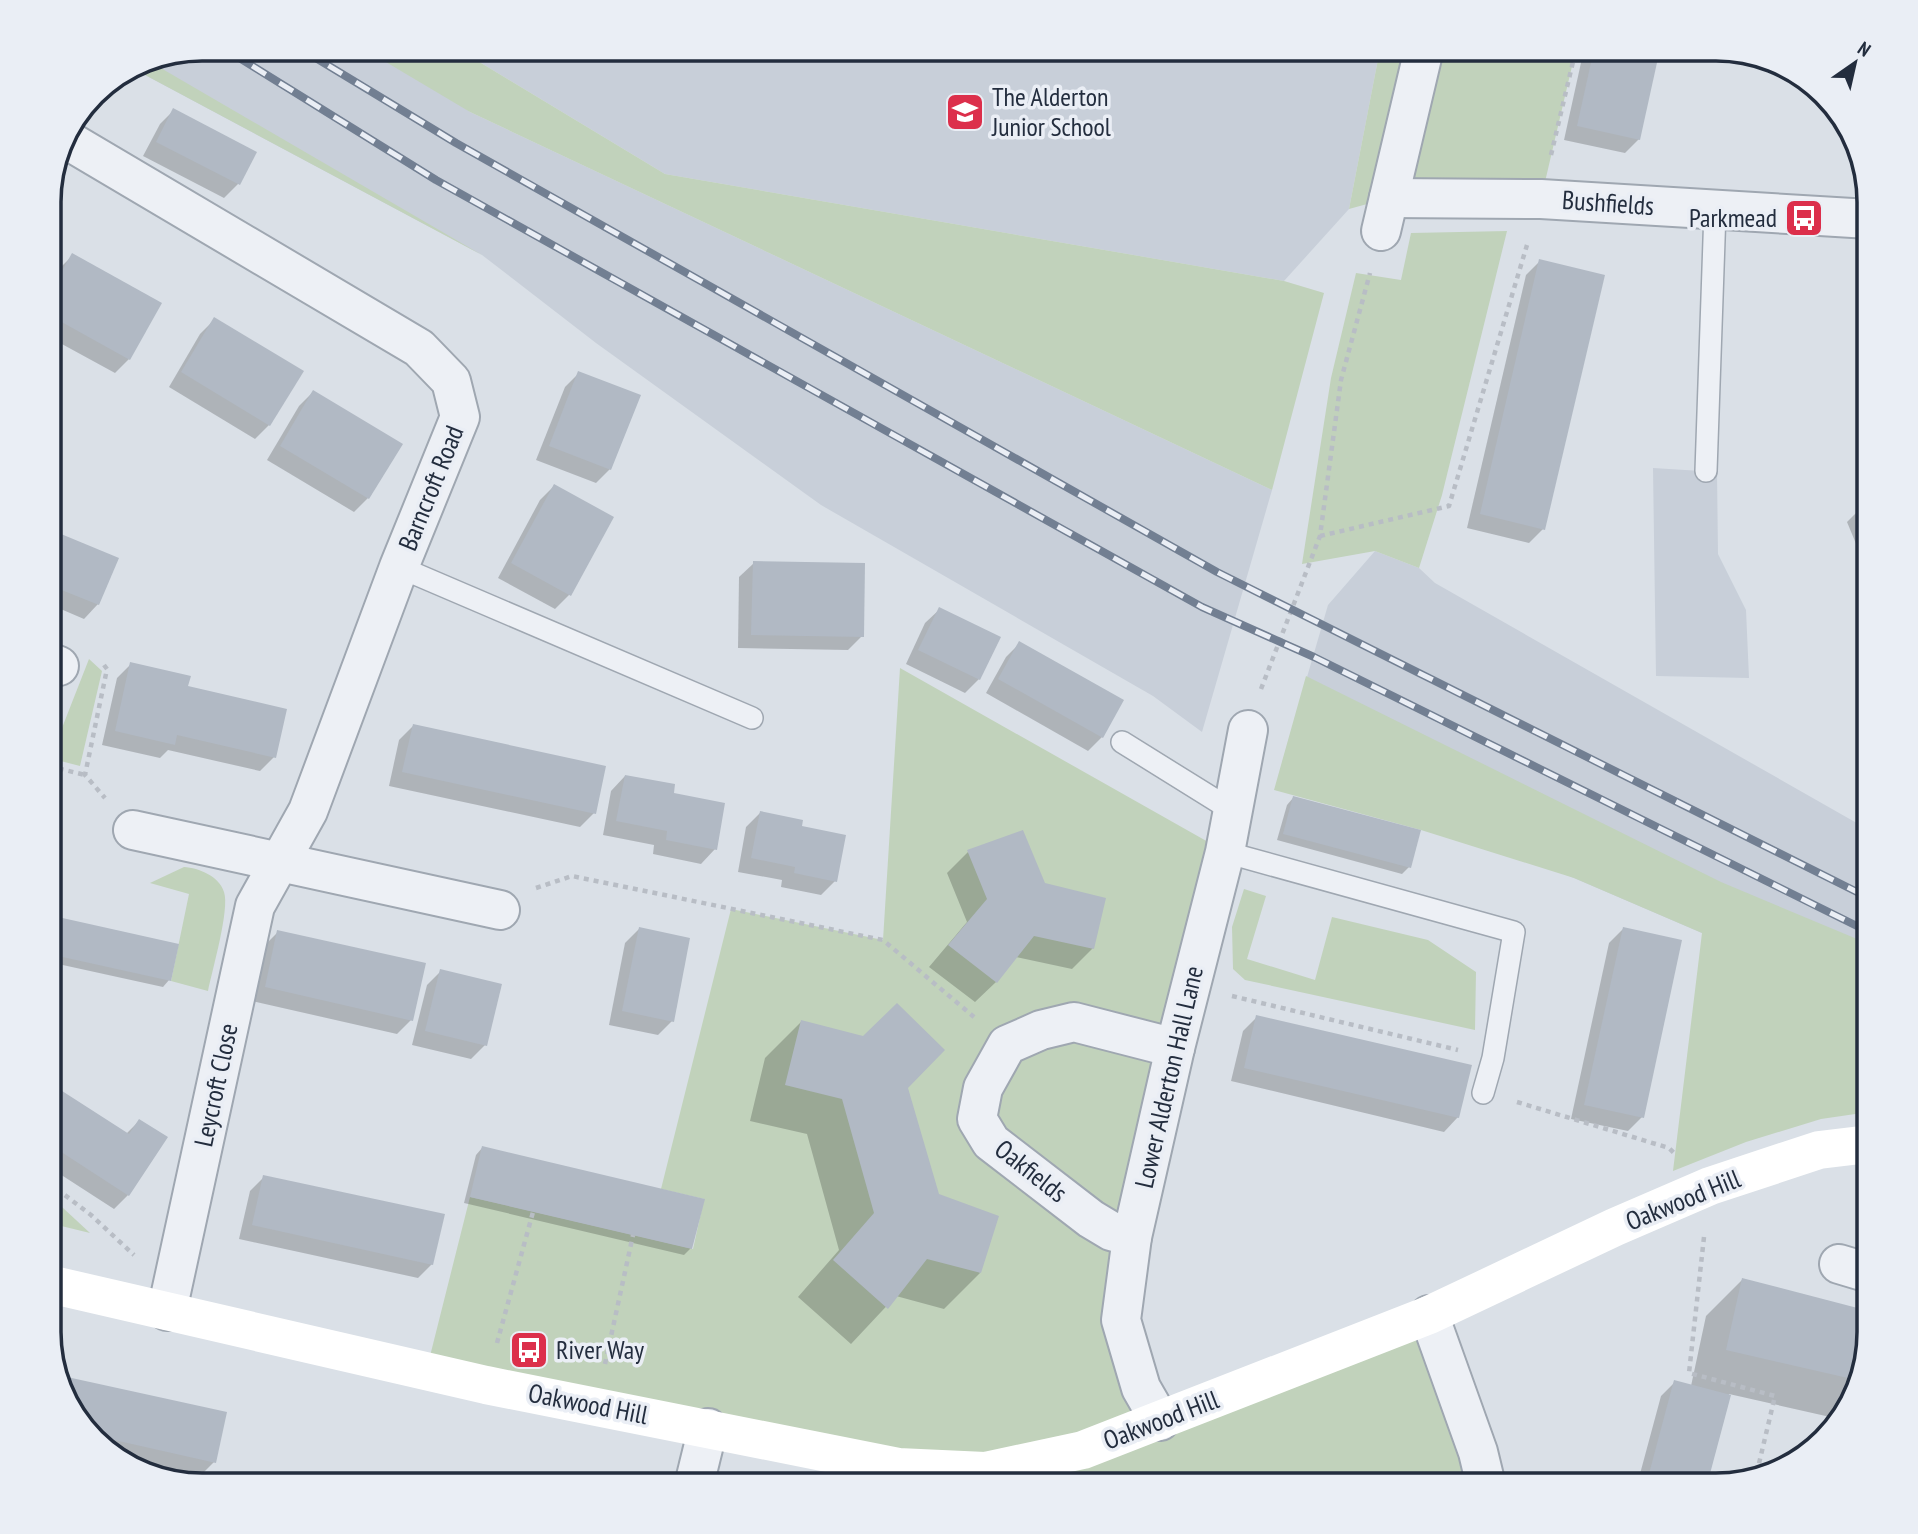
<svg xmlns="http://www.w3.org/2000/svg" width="1918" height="1534" font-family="'PT Sans Narrow',sans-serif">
<rect width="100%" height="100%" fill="#dae0e7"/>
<g fill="#c8cfd9">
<path d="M202 49H386L470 112 1272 490 1202 732 1153 696 821 505 596 343 482 255 132 68 144 61Z"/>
<path d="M458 49H1380L1349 209 1284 281 665 174Z"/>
<path d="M1653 468 1717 472 1718 554 1746 610 1749 678 1656 676Z"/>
<path d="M1375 551 1419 568 1435 583 1869 830V993L1702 933 1574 878 1282 763 1328 605Z"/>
</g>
<g fill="#c1d2bb">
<path d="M364 49H458L665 174 1284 281 1324 293 1272 490 470 112Z"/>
<path d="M1380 49H1576L1541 199 1389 198 1349 209Z"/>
<path d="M147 60 482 255 132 68Z"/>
<path d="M1507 231 1442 495 1419 568 1375 551 1302 564 1331 378 1356 273 1401 280 1411 233Z"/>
<path d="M89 659 102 671 80 766 49 758V730L60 733Z"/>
<path d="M900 668 1217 847 1169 1038 1033 1025 970 1123 1124 1241 1149 1417 985 1464 428 1364 470 1197 693 1249 704 1199 661 1189 731 909 883 940Z"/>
<path d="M1306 676 1721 882 1869 944V1112L1821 1119 1746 1142 1673 1171 1702 933 1574 878 1421 830 1274 790Z"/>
<path d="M184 867C199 868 219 876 224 892 230 909 212 971 208 991L171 981 189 894 150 883Z"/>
<path d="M1244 889 1266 896 1247 959 1315 980 1332 917 1428 940 1476 972 1475 1030 1245 980 1233 969 1232 927Z"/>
<path d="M1041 1030 1175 1048 1132 1237 991 1142 983 1088Z"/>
<path d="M49 1195 90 1233 49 1223Z"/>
<path d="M1429 1315 1486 1485H1047L1054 1457Z"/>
</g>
<g fill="#0003">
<path d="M1584 49H1658L1639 139 1625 153 1564 140Z"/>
<path d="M174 110 255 152 238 184 224 198 143 156 160 124Z"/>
<path d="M72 256 129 359 115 373 49 337V285L58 270Z"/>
<path d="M1540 261 1543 529 1529 543 1467 528 1526 275Z"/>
<path d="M1869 291V460L1857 459 1861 299Z"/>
<path d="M214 320 301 372 269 425 255 439 169 387 200 334Z"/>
<path d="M579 373 610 469 596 483 536 460 565 387Z"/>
<path d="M313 392 368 498 354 512 267 460 299 406Z"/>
<path d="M554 486 569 595 555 609 498 578 540 500Z"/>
<path d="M1869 505V575L1847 522 1861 508Z"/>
<path d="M49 531 98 604 84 619 49 604Z"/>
<path d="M754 563 862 636 848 650 738 648 739 577Z"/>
<path d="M940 609 979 679 965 693 906 664 925 623Z"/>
<path d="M1020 643 1102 737 1088 751 986 693 1006 657Z"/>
<path d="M131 664 186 687 274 757 260 771 168 750 160 758 102 745 117 678Z"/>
<path d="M413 726 594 813 580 827 389 786 399 740Z"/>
<path d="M625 776 672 795 715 849 701 864 653 854 654 845 603 835 611 791Z"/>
<path d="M1293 798 1409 867 1402 874 1277 840 1287 805Z"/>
<path d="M760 813 800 828 835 881 821 895 781 887 782 880 738 872 746 827Z"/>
<path d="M968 852 1044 884 1093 948 1072 969 1016 957 996 982 975 1002 929 967 967 922 947 873Z"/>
<path d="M49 917 169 980 163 987 49 962Z"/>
<path d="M639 929 672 1021 658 1035 609 1025 625 943Z"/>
<path d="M1623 929 1642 1117 1628 1131 1571 1119 1609 943Z"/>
<path d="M278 932 411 1020 397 1034 252 1001 264 946Z"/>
<path d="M441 971 485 1045 471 1059 412 1045 427 985Z"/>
<path d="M1257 1017 1458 1117 1444 1132 1231 1081 1243 1031Z"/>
<path d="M801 1022 938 1195 980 1273 944 1309 896 1296 851 1344 798 1297 839 1250 807 1134 750 1121 765 1058Z"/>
<path d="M60 1091 126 1134 139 1121 128 1195 114 1209 49 1167V1102Z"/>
<path d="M482 1148 691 1248 684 1255 464 1203 476 1155Z"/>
<path d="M264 1177 432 1264 418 1278 239 1239 250 1191Z"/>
<path d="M1742 1280 1869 1332 1861 1381 1839 1419 1729 1394 1705 1485H1637L1661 1396 1675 1382 1691 1386 1706 1316Z"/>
<path d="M65 1400 214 1462 200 1476 119 1458 102 1447Z"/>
</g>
<g fill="#b1b9c4">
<path d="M1594 49H1660L1640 140 1577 126Z"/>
<path d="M173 108 257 152 240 185 156 142Z"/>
<path d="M72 253 162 303 130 360 49 315V294Z"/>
<path d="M1539 259 1605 275 1545 530 1480 514Z"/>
<path d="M214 317 304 371 270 426 181 372Z"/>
<path d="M578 371 641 395 611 470 549 446Z"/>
<path d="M313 390 403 444 369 499 280 446Z"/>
<path d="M554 484 614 517 571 596 511 563Z"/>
<path d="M49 529 119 558 99 605 49 585Z"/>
<path d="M753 561 865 563 864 637 751 635Z"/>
<path d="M939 607 1001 637 980 680 918 650Z"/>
<path d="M1019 641 1124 700 1103 738 998 679Z"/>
<path d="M130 662 191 676 188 686 287 709 276 758 177 735 175 745 115 731Z"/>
<path d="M413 724 606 766 596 814 402 772Z"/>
<path d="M625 775 675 784 674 793 725 803 717 850 666 840 667 831 616 821Z"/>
<path d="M1293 796 1421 830 1411 868 1283 834Z"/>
<path d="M760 811 803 820 802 826 846 835 837 882 794 873 795 867 751 858Z"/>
<path d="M1023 830 1045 883 1106 898 1094 949 1034 936 997 983 948 945 987 899 967 850Z"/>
<path d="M49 915 179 944 171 981 49 954Z"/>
<path d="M639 927 690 938 674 1022 622 1011Z"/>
<path d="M1623 927 1682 940 1644 1118 1584 1105Z"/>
<path d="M277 930 426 963 413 1021 265 987Z"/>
<path d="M440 969 502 984 487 1046 425 1031Z"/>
<path d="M897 1003 945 1050 908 1088 939 1194 999 1216 981 1273 927 1259 888 1309 833 1260 874 1213 842 1099 785 1085 801 1020 863 1036Z"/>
<path d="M1256 1015 1472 1065 1459 1118 1244 1068Z"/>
<path d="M59 1089 129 1134 139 1119 168 1137 129 1196 49 1144V1105Z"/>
<path d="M482 1146 705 1199 692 1249 470 1197Z"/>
<path d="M263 1175 445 1214 433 1265 252 1225Z"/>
<path d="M1742 1278 1869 1311V1332L1861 1381 1726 1350Z"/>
<path d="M58 1375 227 1412 216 1463 92 1435 65 1400Z"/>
<path d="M1674 1380 1731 1395 1707 1485H1646Z"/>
</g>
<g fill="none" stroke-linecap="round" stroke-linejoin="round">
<defs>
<g id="lane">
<path d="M1706 471 1715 211"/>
<path d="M399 567 752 718"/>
<path d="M1122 742 1233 811"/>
<path d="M1225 852 1514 932 1493 1058 1483 1093"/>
</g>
<g id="street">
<path d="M64 138 419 348 451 381 460 417 399 567 308 811 255 906 167 1311"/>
<path d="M1389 198 1541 199 1869 219"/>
<path d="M1381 231 1424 49"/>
<path d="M49 662 59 666"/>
<path d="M133 830 500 910"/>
<path d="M1132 1237 1111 1231 1091 1219 991 1142 977 1119 983 1088 1007 1045 1041 1030 1074 1022 1175 1048"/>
<path d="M1839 1264 1869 1273"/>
<path d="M1429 1315 1478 1452 1486 1485"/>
<path d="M1160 1421 1141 1388 1121 1320 1132 1237 1175 1048 1225 852 1248 730"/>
<path d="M694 1485 708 1428"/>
</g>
</defs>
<use href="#lane" stroke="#9fa7b1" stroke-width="24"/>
<use href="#street" stroke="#9fa7b1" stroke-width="42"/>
<g stroke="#b8bdc5" stroke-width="4.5" stroke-dasharray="5 5" stroke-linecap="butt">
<path d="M1551 155 1576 49"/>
<path d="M1320 536 1449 506 1527 245"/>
<path d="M104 665 107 669 85 775 105 798"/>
<path d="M1261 689 1320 536 1341 380 1370 273"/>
<path d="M49 766 85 775"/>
<path d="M536 888 572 876 883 940 974 1017"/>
<path d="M1232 996 1458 1050"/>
<path d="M1517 1102 1669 1148 1674 1153"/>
<path d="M49 1183 91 1215 134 1255"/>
<path d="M1704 1237 1689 1373 1775 1396 1756 1476"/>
<path d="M497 1343 533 1212"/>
<path d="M605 1364 633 1235"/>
</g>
<use href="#lane" stroke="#edf0f5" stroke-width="21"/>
<use href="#street" stroke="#edf0f5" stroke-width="38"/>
<path stroke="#fff" stroke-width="38" d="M49 1284 486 1385 898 1467 985 1471 1083 1450 1429 1315 1615 1227 1710 1186 1819 1150 1869 1144"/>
<defs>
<g id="rail">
<path d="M225 49 436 180 1202 607 1314 657 1869 932"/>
<path d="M301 49 456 143 1217 572 1869 898"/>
</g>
</defs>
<use href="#rail" stroke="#727f92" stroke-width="8"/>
<use href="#rail" stroke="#eaeef5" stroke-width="5" stroke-dasharray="16" stroke-linecap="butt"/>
</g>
<defs>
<symbol id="school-square" viewBox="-11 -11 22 22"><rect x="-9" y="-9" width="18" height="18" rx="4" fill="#dc2f4b" stroke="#eaeef5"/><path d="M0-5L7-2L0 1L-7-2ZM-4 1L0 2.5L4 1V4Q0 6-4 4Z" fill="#fff"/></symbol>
<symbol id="bus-square" viewBox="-11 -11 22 22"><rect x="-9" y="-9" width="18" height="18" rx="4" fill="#dc2f4b" stroke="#eaeef5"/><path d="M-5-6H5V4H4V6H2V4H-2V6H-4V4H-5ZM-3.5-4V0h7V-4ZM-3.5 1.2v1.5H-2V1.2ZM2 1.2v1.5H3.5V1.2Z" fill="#fff"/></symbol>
</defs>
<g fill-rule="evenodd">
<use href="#school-square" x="943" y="90" width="44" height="44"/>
<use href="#bus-square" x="1782" y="196" width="44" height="44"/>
<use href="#bus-square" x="507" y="1328" width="44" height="44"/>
</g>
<g text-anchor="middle" stroke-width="7" stroke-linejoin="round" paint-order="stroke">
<g font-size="26" fill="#232d3e" stroke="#eaeef5" text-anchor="start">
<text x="992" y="106">The Alderton<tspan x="992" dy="30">Junior School</tspan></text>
<text x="1777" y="227" text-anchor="end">Parkmead</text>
<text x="556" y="1359">River Way</text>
</g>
<g font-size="26" fill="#232d3e" stroke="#eaeef5">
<text transform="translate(1608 203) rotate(4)" y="9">Bushfields</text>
<text transform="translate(431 488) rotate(-68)" y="9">Barncroft Road</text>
<text transform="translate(1169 1077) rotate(-77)" y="9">Lower Alderton Hall Lane</text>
<text transform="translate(216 1085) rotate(-78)" y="9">Leycroft Close</text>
<text transform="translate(1031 1171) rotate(38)" y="9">Oakfields</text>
<text transform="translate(1683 1200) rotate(-22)" y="9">Oakwood Hill</text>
<text transform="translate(588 1404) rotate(11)" y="9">Oakwood Hill</text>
<text transform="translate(1161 1420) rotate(-21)" y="9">Oakwood Hill</text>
</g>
</g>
<path d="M0 0H1918V1534H0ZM202 61H1716A141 141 0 0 1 1857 202V1332A141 141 0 0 1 1716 1473H202A141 141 0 0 1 61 1332V202A141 141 0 0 1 202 61Z" fill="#eaeef5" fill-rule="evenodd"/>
<path fill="none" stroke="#232d3e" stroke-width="3.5" d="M202 61H1716A141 141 0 0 1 1857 202V1332A141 141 0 0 1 1716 1473H202A141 141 0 0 1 61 1332V202A141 141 0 0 1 202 61Z"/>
<g transform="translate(1855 63) rotate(34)" stroke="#eaeef5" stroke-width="5" paint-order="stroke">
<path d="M0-5L12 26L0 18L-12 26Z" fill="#232d3e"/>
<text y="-10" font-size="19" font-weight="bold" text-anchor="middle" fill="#232d3e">N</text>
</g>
</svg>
